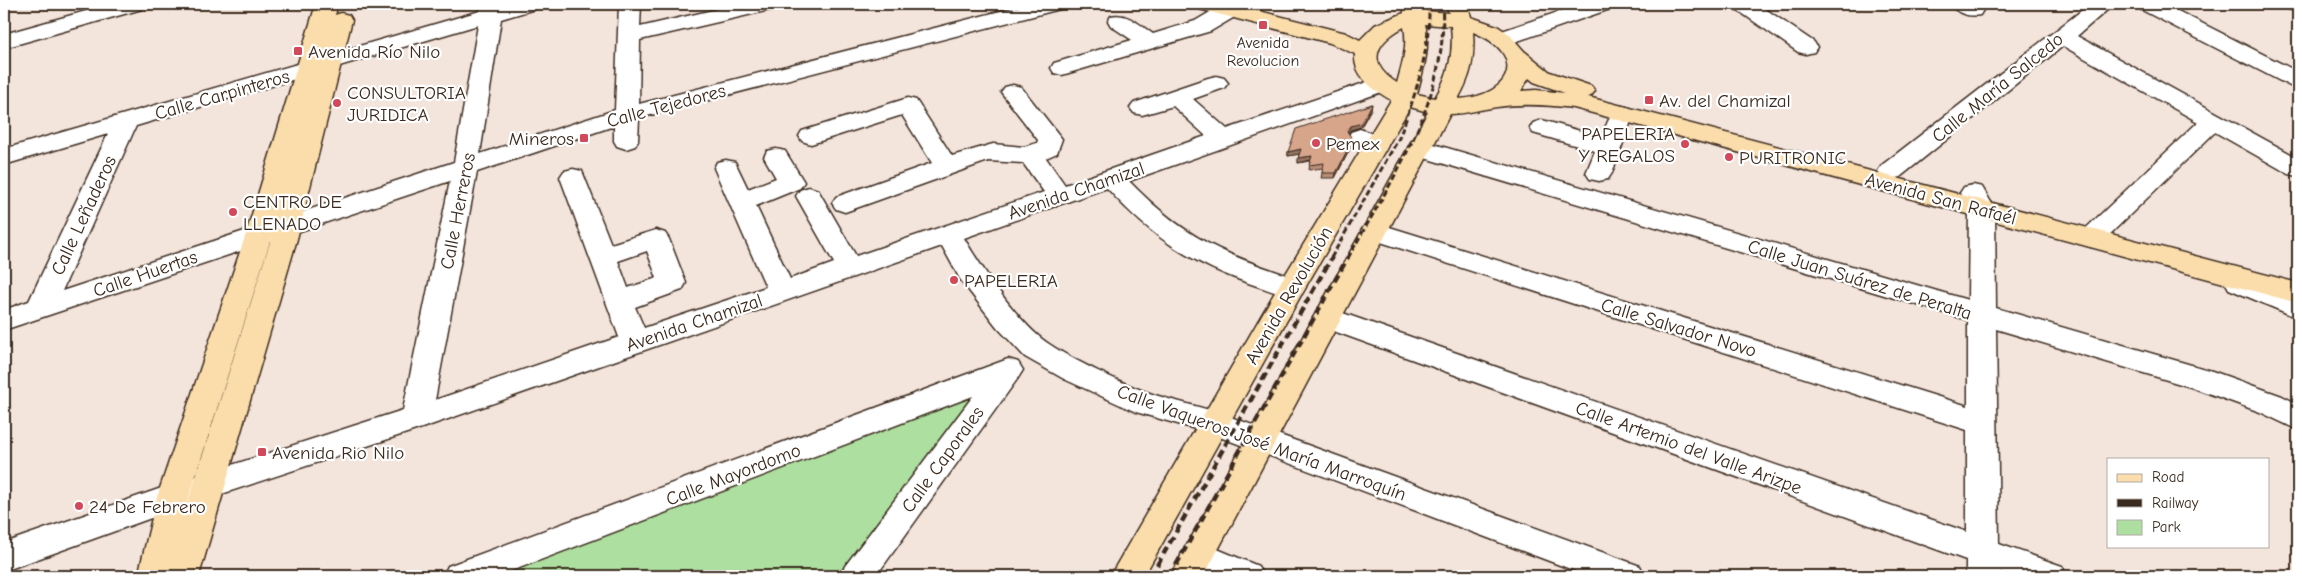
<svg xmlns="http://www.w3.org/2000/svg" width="2302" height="580" font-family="'Comic Neue',sans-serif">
<rect width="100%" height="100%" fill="#f3e4dc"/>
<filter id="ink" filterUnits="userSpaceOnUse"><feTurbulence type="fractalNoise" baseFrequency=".02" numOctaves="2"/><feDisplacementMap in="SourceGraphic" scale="10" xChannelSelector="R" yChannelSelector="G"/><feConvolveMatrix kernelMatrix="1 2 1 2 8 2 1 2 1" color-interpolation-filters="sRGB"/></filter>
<g filter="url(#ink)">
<path fill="#addfa0" stroke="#74845f" d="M1006 371 851 576H477Z"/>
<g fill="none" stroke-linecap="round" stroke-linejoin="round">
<defs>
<g id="minor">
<path d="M111 4H145L142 9 4 48V34Z"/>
<path d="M481 4H538L535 9 501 19 480 154 615 110 619 4H641L640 27 739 4H777L774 9 640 40 639 104 1028 4H1063L1060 9 639 118 638 141 635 146 626 149 617 146 614 141V126L477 172 435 400 619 337 560 177 564 171 573 169 582 171 611 244 656 230 665 233 669 239 686 283 682 290 635 307 644 328 766 287 714 168 717 162 726 160 735 162 748 189 776 178 764 157 767 151 776 149 785 151 804 182 800 188 756 206 790 279 834 263 796 196 800 190 809 187 818 190 856 256 1044 192 1023 163 988 161 845 212 836 209 832 203 836 197 932 163 902 115 811 144 802 141 799 136 802 131 908 98 916 100 952 156 993 144 1024 147 1037 143 1038 140 1001 92 1005 87 1013 85 1021 87 1062 139 1057 153 1046 158 1065 185 1206 136 1173 106 1142 115 1134 113 1130 108 1134 103 1208 78 1216 76 1224 78 1228 83 1224 88 1193 99 1227 129 1382 77 1390 79 1394 84 1390 89 1129 181C1185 239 1226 256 1302 280L1306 287 1302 294C1287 298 1272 291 1257 286 1194 265 1152 238 1107 188L964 238C982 269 1018 322 1046 342 1073 361 1124 384 1155 395 1178 402 1202 407 1225 415L1640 566 1645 576H1589L1209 433 1136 412 1064 379 1025 357 997 327 960 279 942 246 428 426 179 508 4 571V543L173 484 403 410 450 181 4 330V310L29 301 108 134 4 165V149L480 11ZM478 25 454 162 62 291 136 126ZM647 251 657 278 628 288 618 261Z"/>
<path d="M1231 4 1238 5 1241 10 1238 15 1211 31 1062 75 1054 73 1051 68 1054 63 1132 40 1111 26 1108 21 1111 16C1127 12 1140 25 1153 34L1195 21 1222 5Z"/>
<path d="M1582 4H1613L1610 9 1509 44 1501 46 1493 44 1490 39 1493 34Z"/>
<path d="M1733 4H1758L1814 42 1817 47 1814 52 1806 54 1798 52 1736 9Z"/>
<path d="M1950 4H1977L1983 10 1980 15C1969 17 1957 14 1950 4Z"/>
<path d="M2090 4H2114L2077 36 2298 158V176L2289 174 2215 132 2100 244 2091 247 2082 244 2078 238 2082 232 2198 122 2063 46 1900 177 1891 179 1882 177 1878 171 1882 165Z"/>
<path d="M2137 4H2164L2298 72V88L2290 86 2140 9Z"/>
<path d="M2285 4H2298V11L2288 9Z"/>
<path d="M1622 106 1630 108 1634 113 1612 173 1608 179 1599 181 1590 179 1586 173 1595 151 1533 133 1530 128 1533 123 1542 120 1601 137 1614 108Z"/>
<path d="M1360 129 1385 139 1388 145 1385 151C1372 154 1355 149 1348 137L1351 132Z"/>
<path d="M1420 140 1968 300 1969 209 1960 193 1964 187 1973 185 1982 187 1995 209 1996 308 2212 371 2282 396 2298 404V430L2260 412 2194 388 1996 329 1999 544 2062 566 2067 576H2010L2000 572V576H1966V560L1317 325 1313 318 1317 311 1327 308 1337 311 1967 532V430L1365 237 1361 231 1365 225 1374 222 1383 225 1968 406V320L1411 154 1408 148 1411 142Z"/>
<path d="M2239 272 2298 297V318L2229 289 2225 282 2229 275Z"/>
<path d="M1008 359 1018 362 1023 370 1018 378 876 576H840L845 566 973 396 498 576H443L448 566Z"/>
<path d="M1198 541 1258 566 1263 576H1211L1186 565 1181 555 1186 545Z"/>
</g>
<g id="major">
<path d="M316 4H338L335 15 341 13 349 15 352 20 297 239 199 576H138L157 497 246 234ZM272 235 271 239 186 508 189 497Z"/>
<path d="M1196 4H1231L1346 33 1360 40 1375 25 1404 13V4H1426V11L1449 13 1446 4H1468L1471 17 1497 26 1509 34 1524 51 1550 72 1591 86 1595 91 1591 96 1588 97 2298 283V303L1574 108C1548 105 1523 103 1497 107 1481 109 1467 114 1450 114L1204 576H1170L1428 112 1410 107 1305 288 1144 576H1110L1282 280 1391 100C1374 90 1353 76 1355 54L1330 43 1199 9ZM1425 24 1451 26C1454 54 1449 74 1435 98L1417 94C1423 70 1431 48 1425 24ZM1404 27C1408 46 1402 65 1397 83 1365 63 1376 42 1404 27ZM1473 32C1527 53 1514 96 1458 99 1471 76 1475 59 1473 32ZM1529 78 1534 82 1565 93 1536 90 1521 91Z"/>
</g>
</defs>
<use href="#minor" stroke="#3b2a1e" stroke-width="3"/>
<use href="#major" stroke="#3b2a1e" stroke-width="3"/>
<use href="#minor" fill="#fff" fill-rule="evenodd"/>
<use href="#major" fill="#fbddab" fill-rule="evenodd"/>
<g stroke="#3b2a1e" stroke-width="3" stroke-dasharray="6 3" stroke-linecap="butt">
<path d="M1331 258 1399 138C1416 94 1430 51 1429 4"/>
<path d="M1348 258C1391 180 1450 98 1442 4"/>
</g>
<g stroke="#3b2a1e" stroke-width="4.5" stroke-dasharray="8 4.5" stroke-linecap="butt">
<path d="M1151 576 1332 257"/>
<path d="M1170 576 1348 257"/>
</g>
</g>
<path fill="#b98e77" stroke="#3b2a1e" d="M1372 104 1371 109 1361 127 1350 130 1348 133 1352 145 1335 178H1321L1323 168 1309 170 1310 161 1298 163 1299 154 1288 156V152Z"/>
<g fill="#967461" stroke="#3b2a1e">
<path d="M1372 104 1371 109 1361 127 1350 130 1346 136 1347 131 1351 126Z"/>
<path d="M1353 140 1352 145 1335 178 1336 173Z"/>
<path d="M1301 149 1300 154 1288 156V152Z"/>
<path d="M1312 156 1311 160 1298 163V158Z"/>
</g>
<path fill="#d7a58a" stroke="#3b2a1e" d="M1372 104 1362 123 1351 126 1347 131 1353 140 1336 173H1322L1324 163 1309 165 1312 156 1298 158 1301 149 1288 152 1296 129Z"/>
</g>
<g fill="#d1495b" stroke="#fff" stroke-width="2">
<rect x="1258" y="20" width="10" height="10" rx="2.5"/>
<rect x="293" y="46" width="10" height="10" rx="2.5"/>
<rect x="1644" y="95" width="10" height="10" rx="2.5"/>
<circle cx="337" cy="103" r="5"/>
<rect x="579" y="133" width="10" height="10" rx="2.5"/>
<circle cx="1316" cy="143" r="5"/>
<circle cx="1685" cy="144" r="5"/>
<circle cx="1729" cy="157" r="5"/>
<circle cx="233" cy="212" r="5"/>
<circle cx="954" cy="280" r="5"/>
<rect x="257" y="447" width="10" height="10" rx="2.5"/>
<circle cx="79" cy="506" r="5"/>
</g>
<g text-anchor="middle" stroke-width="4.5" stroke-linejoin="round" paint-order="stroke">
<g font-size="16" fill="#3b2a1e" stroke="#fff">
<text x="1263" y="48">Avenida<tspan x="1263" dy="18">Revolucion</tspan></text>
</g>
<g font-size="19" fill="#3b2a1e" stroke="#fff" text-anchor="start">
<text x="308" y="58">Avenida Río Nilo</text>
<text x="347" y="99">CONSULTORIA<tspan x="347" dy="22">JURIDICA</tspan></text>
<text x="1659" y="107">Av. del Chamizal</text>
<text x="1675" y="140" text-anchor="end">PAPELERIA<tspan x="1675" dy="22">Y REGALOS</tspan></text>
<text x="574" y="145" text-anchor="end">Mineros</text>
<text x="1326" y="150">Pemex</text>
<text x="1739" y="164">PURITRONIC</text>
<text x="243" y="208">CENTRO DE<tspan x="243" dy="22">LLENADO</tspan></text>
<text x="964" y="287">PAPELERIA</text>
<text x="272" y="459">Avenida Rio Nilo</text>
<text x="89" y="513">24 De Febrero</text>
</g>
<g font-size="19" fill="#3b2a1e" stroke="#fff">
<text transform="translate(1997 87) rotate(-39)" y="7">Calle María Salcedo</text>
<text transform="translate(222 94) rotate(-16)" y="7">Calle Carpinteros</text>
<text transform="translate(666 105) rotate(-15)" y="7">Calle Tejedores</text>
<text transform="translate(1076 190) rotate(-19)" y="7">Avenida Chamizal</text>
<text transform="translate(1941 198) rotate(15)" y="7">Avenida San Rafaél</text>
<text transform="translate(457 211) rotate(-79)" y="7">Calle Herreros</text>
<text transform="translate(83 215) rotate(-65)" y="7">Calle Leñaderos</text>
<text transform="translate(145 273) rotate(-19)" y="7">Calle Huertas</text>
<text transform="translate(1860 279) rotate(17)" y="7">Calle Juan Suárez de Peralta</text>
<text transform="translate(1288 295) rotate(-60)" y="7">Avenida Revolución</text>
<text transform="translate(694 322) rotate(-19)" y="7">Avenida Chamizal</text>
<text transform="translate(1679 327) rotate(17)" y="7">Calle Salvador Novo</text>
<text transform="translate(1262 442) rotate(20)" y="7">Calle Vaqueros José María Marroquín</text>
<text transform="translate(1689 447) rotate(20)" y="7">Calle Artemio del Valle Arizpe</text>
<text transform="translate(942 459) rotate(-54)" y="7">Calle Caporales</text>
<text transform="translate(733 474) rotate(-21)" y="7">Calle Mayordomo</text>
</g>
</g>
<rect width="2302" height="580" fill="none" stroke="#fff" stroke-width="20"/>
<rect x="10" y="10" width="2282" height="560" fill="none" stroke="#3b2a1e" stroke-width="2" filter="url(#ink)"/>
<rect x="2107" y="458" width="162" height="90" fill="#ffffff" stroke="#b1aaa5"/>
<rect x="2117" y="474" width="25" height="8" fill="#fbddab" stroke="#b1aaa5"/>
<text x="2152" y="482" font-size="15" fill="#3b2a1e">Road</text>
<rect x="2117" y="499" width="25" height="8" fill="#3b2a1e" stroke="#b1aaa5"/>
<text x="2152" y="508" font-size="15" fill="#3b2a1e">Railway</text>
<rect x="2117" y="520" width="25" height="15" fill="#addfa0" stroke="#b1aaa5"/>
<text x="2152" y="532" font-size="15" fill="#3b2a1e">Park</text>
</svg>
